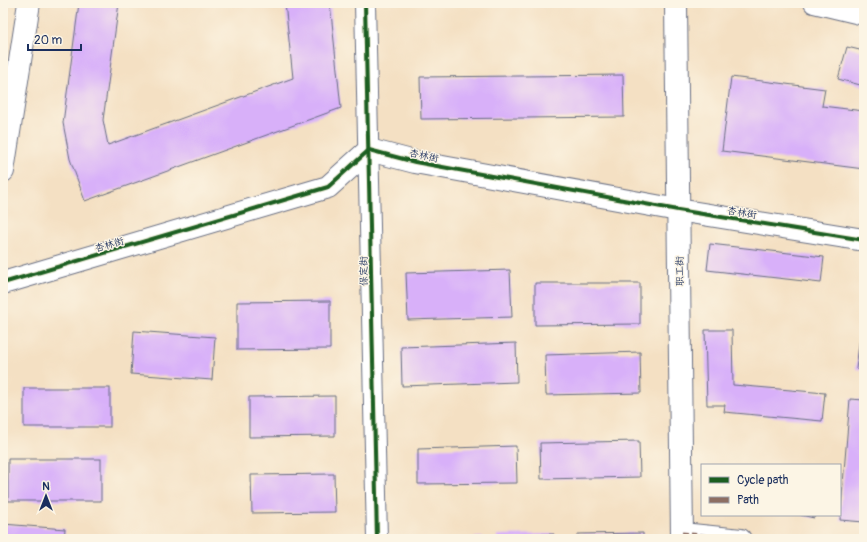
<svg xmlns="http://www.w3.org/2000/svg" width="867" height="542" font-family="Pangolin,'LXGW WenKai TC',sans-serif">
<rect width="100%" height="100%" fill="#fcf5e5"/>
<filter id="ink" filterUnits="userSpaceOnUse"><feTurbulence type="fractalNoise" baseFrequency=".025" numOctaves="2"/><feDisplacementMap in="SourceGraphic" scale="8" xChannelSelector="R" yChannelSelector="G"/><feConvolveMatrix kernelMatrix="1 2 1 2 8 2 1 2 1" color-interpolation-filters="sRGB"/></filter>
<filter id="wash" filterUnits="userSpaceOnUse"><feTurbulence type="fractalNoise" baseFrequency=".012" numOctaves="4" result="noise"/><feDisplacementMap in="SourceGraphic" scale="16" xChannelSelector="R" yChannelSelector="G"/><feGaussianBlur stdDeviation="0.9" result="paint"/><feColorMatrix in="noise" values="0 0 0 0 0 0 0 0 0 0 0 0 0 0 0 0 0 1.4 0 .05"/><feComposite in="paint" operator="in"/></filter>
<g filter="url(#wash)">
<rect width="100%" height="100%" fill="#f4e0c3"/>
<g id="blocks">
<g fill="#d8b0f9">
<path d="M79 3H119L103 120 108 145 293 78 285 3H330L341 108 85 201 70 159 63 123Z"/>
<path d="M847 47 864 51V86L838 79Z"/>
<path d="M623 75 624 117 421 119 420 77Z"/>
<path d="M731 77 825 89 822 106 864 111V169L722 151Z"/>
<path d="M710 244 824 257 821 283 707 270Z"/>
<path d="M510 270 512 317 408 320 406 273Z"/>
<path d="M535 283H640V324L535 325Z"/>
<path d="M330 301V349L237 350V302Z"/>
<path d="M862 320 864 321V370L856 369Z"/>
<path d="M705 330H732L733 385 825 393 822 421 724 412 725 405H707Z"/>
<path d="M134 331 215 337 212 380 131 374Z"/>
<path d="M516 343 517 382 402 386 401 347Z"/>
<path d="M640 352 641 393 546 395 545 355Z"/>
<rect x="24" y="388" width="86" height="39"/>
<path d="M335 396V436L249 437V397Z"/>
<path d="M850 399 864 400V522L840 520Z"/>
<path d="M639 441 640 477 541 479 540 443Z"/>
<path d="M516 446 517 483 418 484V449Z"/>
<rect x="8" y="459" width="93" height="42"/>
<path d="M334 474 335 512 252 513 251 475Z"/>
<path d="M801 515H815L814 518Z"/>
<path d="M3 524 65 529 64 539H3Z"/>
<path d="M643 533V539H578V534Z"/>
<path d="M554 534V539H497V535Z"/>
<path d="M98 536 122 538V539H98Z"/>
<path d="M484 537V539H468V538Z"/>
</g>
</g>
</g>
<g filter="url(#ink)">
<use href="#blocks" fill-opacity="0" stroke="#676d81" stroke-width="1"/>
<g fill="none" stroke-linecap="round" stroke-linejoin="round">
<defs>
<g id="minor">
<path d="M365 3 377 539"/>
<path d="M814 3 864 15"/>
<path d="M682 533 741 539"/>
</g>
<g id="tertiary">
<path d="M676 3 682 539"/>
<path d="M3 171 29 3"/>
<path d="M3 283 328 187 369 150 415 162 678 210 864 240"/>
</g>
</defs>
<use href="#minor" stroke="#676d81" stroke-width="22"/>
<use href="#tertiary" stroke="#676d81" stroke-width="24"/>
<use href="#minor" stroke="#fff" stroke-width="20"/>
<use href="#tertiary" stroke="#fff" stroke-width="22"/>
<path stroke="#8d6e63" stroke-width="3" stroke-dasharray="6 3" stroke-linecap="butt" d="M682 533 741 539"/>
<defs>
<g id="cycleway">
<path d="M365 3 377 539"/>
<path d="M3 283 328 187 369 150 415 162 678 210 864 240"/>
</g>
</defs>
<use href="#cycleway" stroke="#fcf5e5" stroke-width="6"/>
<use href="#cycleway" stroke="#1b5e20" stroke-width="4"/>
</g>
</g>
<g text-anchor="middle" stroke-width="3" stroke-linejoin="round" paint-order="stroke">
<g font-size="10" fill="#1b2f5e" stroke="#fcf5e5">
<text transform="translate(424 155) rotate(12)" y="4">杏林街</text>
<text transform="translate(742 212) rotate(9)" y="4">杏林街</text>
<text transform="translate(109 244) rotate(-16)" y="4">杏林街</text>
<text transform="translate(363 271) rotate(-91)" y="4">保定街</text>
<text transform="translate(679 271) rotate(-91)" y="4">职工街</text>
</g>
</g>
<rect width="867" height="542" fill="none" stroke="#fcf5e5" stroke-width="16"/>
<rect x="701" y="464" width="140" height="52" fill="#fcf5e5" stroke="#a2a6af"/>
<rect x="709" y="477" width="20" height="6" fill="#1b5e20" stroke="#a2a6af"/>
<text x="737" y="484" font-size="12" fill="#1b2f5e">Cycle path</text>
<rect x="709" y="497" width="20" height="6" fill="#8d6e63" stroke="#a2a6af"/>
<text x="737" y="504" font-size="12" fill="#1b2f5e">Path</text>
<g transform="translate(46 496)" stroke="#fcf5e5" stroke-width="3" paint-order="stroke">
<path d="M0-3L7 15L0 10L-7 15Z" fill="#1b2f5e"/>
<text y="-6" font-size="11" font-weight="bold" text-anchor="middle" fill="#1b2f5e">N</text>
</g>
<path d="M28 44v6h53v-6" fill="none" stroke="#1b2f5e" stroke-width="2"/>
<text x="34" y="44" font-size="12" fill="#1b2f5e" stroke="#fcf5e5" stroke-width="3" paint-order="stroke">20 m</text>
</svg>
